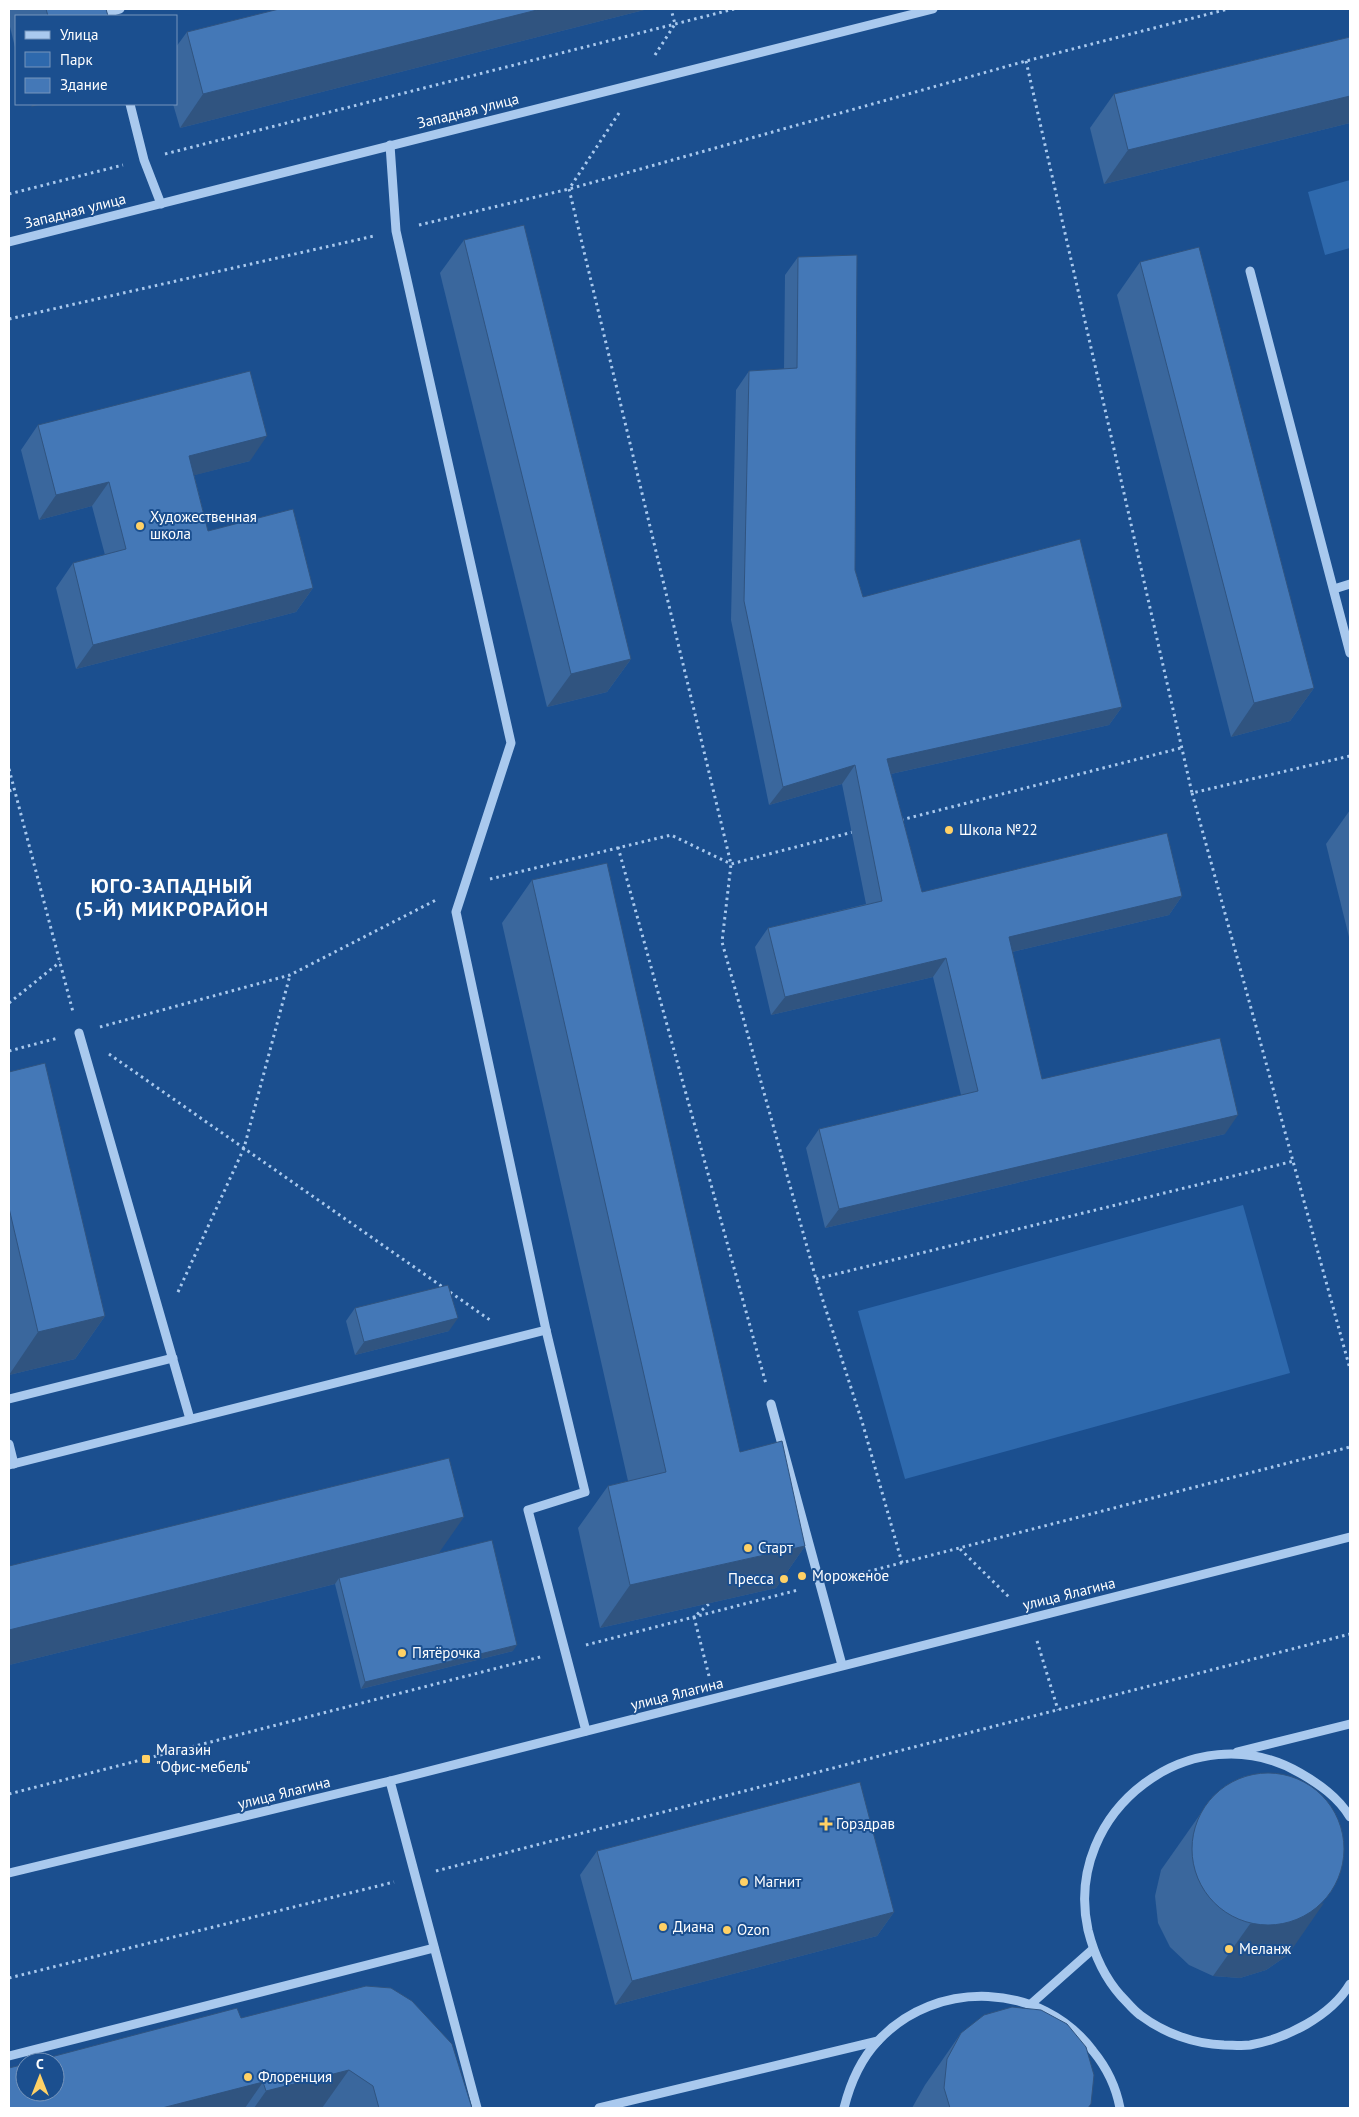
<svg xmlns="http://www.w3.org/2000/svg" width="1359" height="2117" font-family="'PT Sans',sans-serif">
<rect width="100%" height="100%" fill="#1b4f8f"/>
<g fill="#2e69ad">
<path d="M1350 180V248L1325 255 1308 192Z"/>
<path d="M1243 1205 1290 1373 905 1479 858 1311Z"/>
</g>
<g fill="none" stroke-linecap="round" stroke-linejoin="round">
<g stroke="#a9c9ee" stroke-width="3" stroke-dasharray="2.5 4" stroke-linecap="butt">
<path d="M655 55 675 24 671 9"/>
<path d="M1026 61 1192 793 1350 756"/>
<path d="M619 113 569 189 731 864 722 942 816 1279 863 1425 902 1563"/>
<path d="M165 154 734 9"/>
<path d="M9 194 123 165"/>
<path d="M419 225 569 189 1026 61 1228 9"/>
<path d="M9 319 374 236"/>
<path d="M9 769 73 1012"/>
<path d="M9 791 14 789"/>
<path d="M1192 793 1350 1369"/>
<path d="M901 820 1181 748"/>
<path d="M618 847 766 1384"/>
<path d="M490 879 671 835 731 864 853 832"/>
<path d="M9 1003 60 962"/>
<path d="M100 1027 290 975 436 900"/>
<path d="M9 1051 58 1038"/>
<path d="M109 1054 490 1320"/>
<path d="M816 1279 1294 1161"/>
<path d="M178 1292 244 1148 290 975"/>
<path d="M960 1549 1011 1599"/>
<path d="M843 1578 1350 1447"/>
<path d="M1037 1641 1058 1710"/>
<path d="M586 1645 798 1590"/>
<path d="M709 1676 694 1617 710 1603"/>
<path d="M9 1794 544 1656"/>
<path d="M436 1871 1350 1634"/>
<path d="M9 1978 394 1882"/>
</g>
<g stroke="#a9c9ee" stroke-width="9">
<path d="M107 13 120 9"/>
<path d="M130 104 144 160 161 204"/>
<path d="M9 242 933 9"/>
<path d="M1250 271 1350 653"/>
<path d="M1334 589 1350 584"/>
<path d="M79 1033 190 1419"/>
<path d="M546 1330 585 1492 528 1510 586 1731"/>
<path d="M9 1399 173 1358"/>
<path d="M771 1404 842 1665"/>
<path d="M9 1444 14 1464"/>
<path d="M9 1465 546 1330 456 912 511 743 396 231 390 145"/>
<path d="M1237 1752 1350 1724"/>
<path d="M390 1781 477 2108"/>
<path d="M1350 1817C1338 1797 1319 1784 1300 1773 1193 1711 1062 1811 1088 1930 1094 1954 1104 1977 1121 1996 1127 2002 1133 2010 1140 2015 1164 2033 1194 2044 1224 2045 1232 2045 1242 2046 1250 2045 1286 2039 1331 2016 1350 1984"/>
<path d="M9 1873 390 1781 1350 1537"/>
<path d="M1031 2004 1093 1949"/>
<path d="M9 2056 434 1948"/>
<path d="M599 2108 878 2041"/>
<path d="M844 2108C850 2084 860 2060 878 2041 936 1978 1042 1982 1093 2051 1107 2068 1116 2087 1120 2108"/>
</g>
</g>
<g fill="#3a679d">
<path d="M9 9H106L108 16H16V51L9 23Z"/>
<path d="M279 9H645L644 10 180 128 173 104H176V47L187 32Z"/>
<path d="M1350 37V123L1104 184 1090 128 1114 94Z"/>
<path d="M464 240 631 659 607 692 547 707 440 273Z"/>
<path d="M798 257 855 570 863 597 1122 707 1109 725 891 774 922 892 1182 896 1169 915 1012 952 1042 1079 1225 1134 825 1228 806 1148 819 1129 961 1095 933 977 771 1015 755 947 768 928 866 904 842 784 769 805 731 620 736 390 749 371 784 369 785 275Z"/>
<path d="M1140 262 1314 688 1290 721 1231 737 1117 295Z"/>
<path d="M38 425 250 461 194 475 208 531 313 588 296 612 76 669 56 588 73 563 105 555 92 506 39 520 21 450Z"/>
<path d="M1350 810V941L1326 844Z"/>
<path d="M532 880 740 1452 805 1546 776 1588 600 1628 578 1528 608 1486 628 1481 502 923Z"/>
<path d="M9 1072 105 1316 75 1359 9 1375Z"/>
<path d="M355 1308 449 1331 355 1355 346 1321Z"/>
<path d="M449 1458 439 1554 513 1651 361 1689 335 1584 9 1665Z"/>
<path d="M1213 1796 1288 1955 1266 1970 1240 1978 1213 1976 1189 1965 1170 1947 1158 1923 1155 1896 1161 1870Z"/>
<path d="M597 1851 894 1912 877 1936 615 2005 580 1875Z"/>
<path d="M241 2018 472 2108H9Z"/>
<path d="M961 2033 1088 2108H912L925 2085Z"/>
</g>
<g fill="#305480">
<path d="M541 9H645L644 10 180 128 203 94Z"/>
<path d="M1350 96V123L1104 184 1128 150Z"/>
<path d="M33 104H42L31 107Z"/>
<path d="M267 436 250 461 172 481 189 456Z"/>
<path d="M109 482 92 506 39 520 56 495Z"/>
<path d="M313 588 296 612 76 669 93 645Z"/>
<path d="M631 659 607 692 547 707 571 674Z"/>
<path d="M1314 688 1290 721 1231 737 1254 703Z"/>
<path d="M1122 707 1109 725 873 778 887 759Z"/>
<path d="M855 765 842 784 769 805 783 787Z"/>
<path d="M1182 896 1169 915 995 956 1009 937Z"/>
<path d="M946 958 933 977 771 1015 785 997Z"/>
<path d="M1238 1115 1225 1134 825 1228 839 1209Z"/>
<path d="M105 1316 75 1359 9 1375 38 1332Z"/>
<path d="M458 1318 449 1331 355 1355 364 1342Z"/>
<path d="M464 1517 434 1560 339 1578 335 1584 9 1665V1630Z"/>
<path d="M805 1546 776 1588 600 1628 630 1585Z"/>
<path d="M517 1645 513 1651 361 1689 365 1682Z"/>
<path d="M1324 1903 1288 1955 1266 1970 1240 1978 1213 1976 1250 1924Z"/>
<path d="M894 1912 877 1936 615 2005 632 1981Z"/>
<path d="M349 2070 322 2108H254L266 2091Z"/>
<path d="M263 2082 245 2108H162Z"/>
</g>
<g fill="#4478b7" stroke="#305480">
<path d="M46 9H106L108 16H48Z"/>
<path d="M279 9H541L203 94 187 32Z"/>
<path d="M1350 37V96L1128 150 1114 94Z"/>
<path d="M524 225 631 659 571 674 464 240Z"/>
<path d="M1199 247 1314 688 1254 703 1140 262Z"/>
<path d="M857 255 855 570 863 597 1080 539 1122 707 887 759 922 892 1167 833 1182 896 1009 937 1042 1079 1220 1038 1238 1115 839 1209 819 1129 978 1091 946 958 785 997 768 928 882 901 855 765 783 787 744 601 749 371 797 368 798 257Z"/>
<path d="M250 371 267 436 189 456 208 531 293 509 313 588 93 645 73 563 126 549 109 482 56 495 38 425Z"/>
<path d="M607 863 740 1452 782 1441 805 1546 630 1585 608 1486 666 1472 532 880Z"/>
<path d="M45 1063 105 1316 38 1332 9 1208V1072Z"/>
<path d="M448 1285 458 1318 364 1342 355 1308Z"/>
<path d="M449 1458 464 1517 9 1630V1566Z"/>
<path d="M492 1540 517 1645 365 1682 339 1578Z"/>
<circle cx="1268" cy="1849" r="76"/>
<path d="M860 1782 894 1912 632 1981 597 1851Z"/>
<path d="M366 1986 391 1988 412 2001 452 2044 472 2108H379L373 2086 349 2070 266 2091 263 2082 162 2108H9V2068L25 2064V2092H55V2062H32L237 2008 241 2018Z"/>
<path d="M1012 2007 1041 2010 1067 2024 1086 2047 1094 2075 1091 2104 1088 2108H950L944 2088 947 2059 961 2033 984 2015Z"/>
</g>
<g fill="#ffd166" stroke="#1b4f8f" stroke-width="2">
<circle cx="140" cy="526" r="5"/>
<circle cx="949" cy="830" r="5"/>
<circle cx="748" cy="1548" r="5"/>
<circle cx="802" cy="1576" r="5"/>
<circle cx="784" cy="1579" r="5"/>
<circle cx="402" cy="1653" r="5"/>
<rect x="141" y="1754" width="10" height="10" rx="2.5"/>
<path d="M823.5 1816.5h5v5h5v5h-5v5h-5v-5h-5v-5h5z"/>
<circle cx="744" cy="1882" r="5"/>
<circle cx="663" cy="1927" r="5"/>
<circle cx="727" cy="1930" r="5"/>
<circle cx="1229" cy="1949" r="5"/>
<circle cx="248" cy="2077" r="5"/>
</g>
<g text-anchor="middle" stroke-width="4" stroke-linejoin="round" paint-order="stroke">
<g font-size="15" fill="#fff" stroke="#1b4f8f">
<text transform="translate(468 111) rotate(-14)" y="5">Западная улица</text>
<text transform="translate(75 211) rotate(-14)" y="5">Западная улица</text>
<text transform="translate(1069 1594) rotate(-14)" y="5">улица Ялагина</text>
<text transform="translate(677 1694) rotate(-14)" y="5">улица Ялагина</text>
<text transform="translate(284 1793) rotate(-14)" y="5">улица Ялагина</text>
</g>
<g font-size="15" fill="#fff" stroke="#1b4f8f" text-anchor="start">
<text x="150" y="522">Художественная<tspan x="150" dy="17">школа</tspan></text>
<text x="959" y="835">Школа №22</text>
<text x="758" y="1553">Старт</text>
<text x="812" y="1581">Мороженое</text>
<text x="774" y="1584" text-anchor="end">Пресса</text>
<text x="412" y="1658">Пятёрочка</text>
<text x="156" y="1755">Магазин<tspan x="156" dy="17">"Офис-мебель"</tspan></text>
<text x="836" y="1829">Горздрав</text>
<text x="754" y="1887">Магнит</text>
<text x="673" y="1932">Диана</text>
<text x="737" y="1935">Ozon</text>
<text x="1239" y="1954">Меланж</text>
<text x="258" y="2082">Флоренция</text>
</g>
<g font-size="20" font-weight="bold" letter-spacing="1" fill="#fff" stroke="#1b4f8f">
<text x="172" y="893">ЮГО-ЗАПАДНЫЙ<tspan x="172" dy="23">(5-Й) МИКРОРАЙОН</tspan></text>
</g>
</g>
<rect width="1359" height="2117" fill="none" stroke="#ffffff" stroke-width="20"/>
<rect x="15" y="15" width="162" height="90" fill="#1b4f8f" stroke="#7695bc"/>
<rect x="25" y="31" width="25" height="8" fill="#a9c9ee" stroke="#7695bc"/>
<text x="60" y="40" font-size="15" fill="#ffffff">Улица</text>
<rect x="25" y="52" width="25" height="15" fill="#2e69ad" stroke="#7695bc"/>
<text x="60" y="65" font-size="15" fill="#ffffff">Парк</text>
<rect x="25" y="78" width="25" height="15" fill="#4478b7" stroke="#7695bc"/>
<text x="60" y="90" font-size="15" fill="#ffffff">Здание</text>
<g transform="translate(40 2077)"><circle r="24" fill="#1b4f8f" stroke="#7695bc"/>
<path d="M0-4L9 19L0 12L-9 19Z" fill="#ffd166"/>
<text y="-8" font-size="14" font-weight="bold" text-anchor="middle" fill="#ffffff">С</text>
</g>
</svg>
